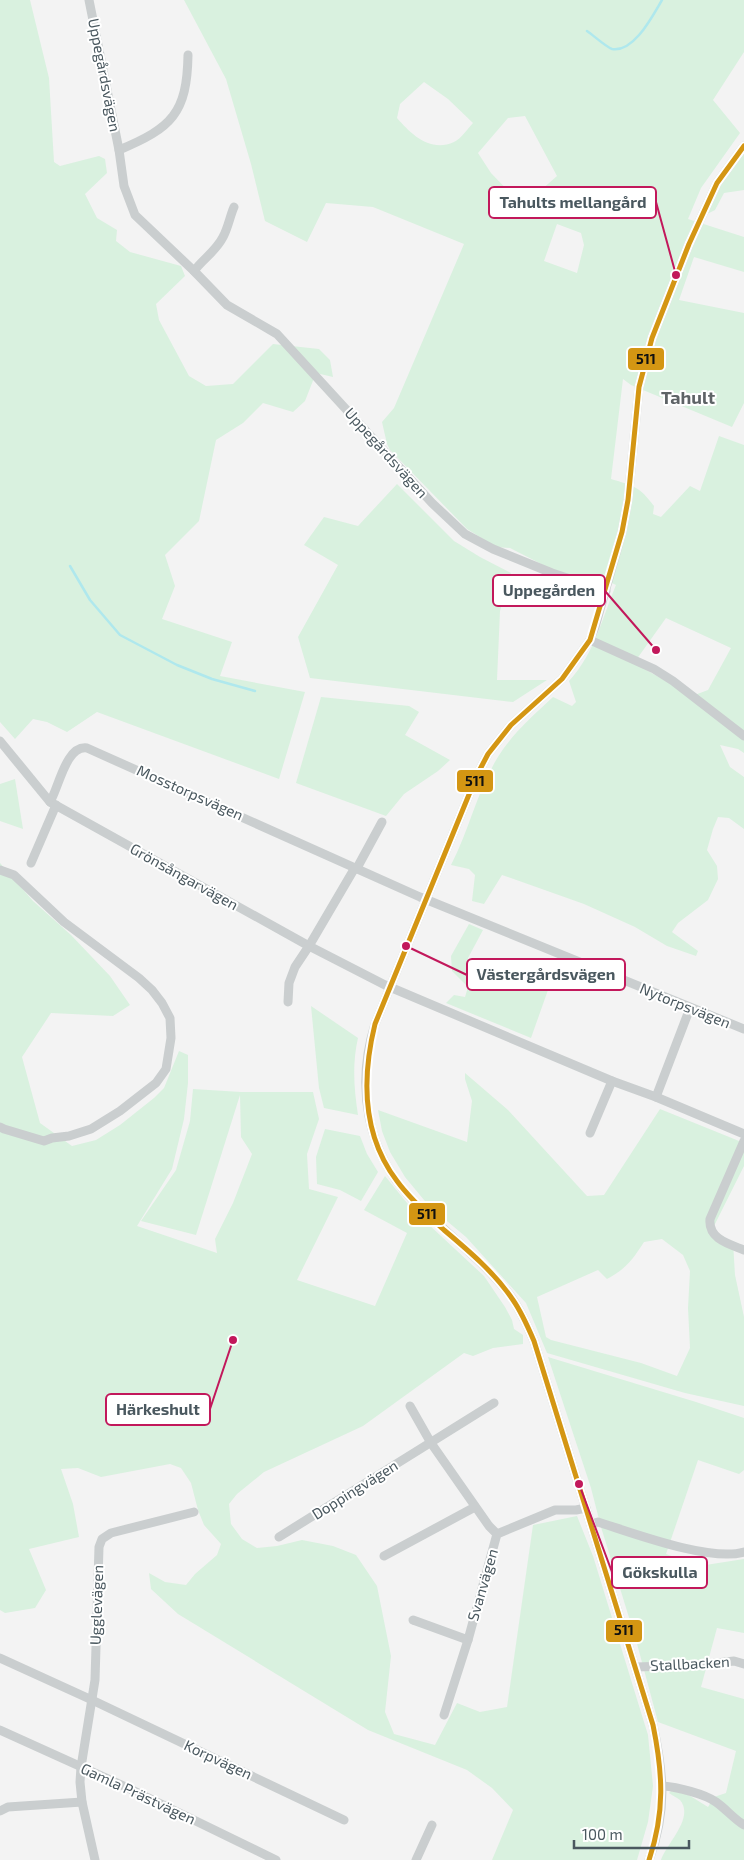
<svg xmlns="http://www.w3.org/2000/svg" width="744" height="1860" font-family="'Exo 2',sans-serif">
<rect width="100%" height="100%" fill="#f3f3f3"/>
<g fill="#d9f1df" fill-rule="evenodd">
<path d="M0 0H30L49 78 54 162 60 166 99 156 105 159 107 173 85 194 97 218 117 230 116 241 130 252 181 266 185 276 156 304 159 320 189 376 206 386 233 384 273 344 319 349 330 360 333 377 316 373 305 401 293 412 263 403 243 423 216 440 199 521 165 555 175 586 162 619 232 642 220 676 305 692 279 779 97 712 67 732 47 722 33 719 15 739 0 722Z"/>
<path d="M184 0H744V52L713 100 740 133 701 188 688 219 744 237V272L694 257 679 300 744 313V403L732 427 631 385 623 379 611 479C634 486 639 486 654 506L653 514 661 517 690 486 700 491 719 436 744 445V753L738 749 720 745 730 767 744 777V829L729 818 718 817 713 829 707 850 717 866 718 879 708 900 678 923 672 932 698 951 696 956 667 946 635 927 584 904 502 875 484 904 472 901 475 875 469 869 451 865C471 827 480 778 507 744 519 728 538 711 553 697L572 706 576 702 569 681C595 653 602 618 616 585L594 575 591 583 551 569 510 548 496 547 467 529 390 450 387 444 382 422 394 408 464 244 373 207 326 203 307 242 265 221 251 164 226 79ZM424 82 448 99 473 123C468 128 461 139 454 142 430 153 411 134 397 118L400 104ZM525 116 557 176 540 191 518 201 491 173 478 153 508 118ZM557 224 581 233 584 245 577 273 544 261ZM666 618 731 648 708 690 692 696 634 663Z"/>
<path d="M744 150V190L724 193 715 210 707 214 717 191Z"/>
<path d="M397 484 454 541 480 557 511 573 500 611 497 680H547L513 702 310 678 298 637 338 565 304 545 324 517 358 526Z"/>
<path d="M321 697 409 706 419 712 405 735 450 760 438 771 404 794 386 816 296 783Z"/>
<path d="M15 779 23 829 0 821V784Z"/>
<path d="M0 863 33 901 71 935 110 976 130 1005 113 1016 51 1013 22 1057 40 1123 72 1146 96 1140 120 1125 154 1098 164 1088 179 1051 188 1055V1083L184 1119 172 1169 137 1226 217 1253 215 1239 233 1203 252 1154 241 1137 240 1095 196 1235 141 1221 176 1170 190 1121 193 1089 241 1092H313L319 1119 307 1154 309 1189 338 1197 297 1280 375 1306 407 1233 364 1210 385 1176 412 1209 484 1276 505 1307 512 1320 514 1329 523 1335V1344L493 1348 473 1356 464 1353 363 1426 264 1472 237 1494 229 1504 231 1524 242 1539 257 1548 277 1546 302 1540 333 1546 356 1555 377 1586 391 1656 385 1712 394 1734 435 1745 457 1703 480 1712 507 1707 533 1525 577 1516 593 1556 648 1735 653 1786 648 1822 637 1860H492L513 1810 492 1788 467 1770 368 1730 178 1614 151 1589 149 1573 165 1582 186 1585 195 1574 217 1555 221 1544 204 1525 198 1510 191 1483 181 1468 170 1464 101 1477 78 1468 61 1469 73 1504 79 1537 29 1549 46 1590 35 1608 5 1613 0 1610Z"/>
<path d="M469 924 483 930 468 958 469 978 492 987 507 973 526 971 548 990 531 1038 446 1003 454 995 465 997 468 987 452 971 451 956Z"/>
<path d="M311 1006 358 1038C352 1064 354 1089 358 1115L324 1108 319 1088Z"/>
<path d="M465 1073 508 1110 587 1196 604 1195 660 1109 744 1143V1166L712 1230 733 1242 735 1275 744 1317V1406L685 1393 547 1353 526 1303 466 1237 429 1206 405 1177 390 1152 382 1131 378 1110 467 1142 472 1101 465 1079ZM662 1239 683 1255 690 1271 688 1308 690 1348 677 1376 641 1363 551 1340 546 1337 537 1297 598 1270 607 1279C626 1269 633 1259 644 1242Z"/>
<path d="M325 1129 360 1136 367 1154 378 1172 361 1201 340 1190 317 1184 316 1157Z"/>
<path d="M548 1357 696 1402 744 1418V1470L739 1474 698 1460 666 1554 699 1566 744 1559V1633L717 1628 701 1687 744 1699V1860H661C666 1844 695 1818 680 1800 677 1798 672 1795 669 1793L671 1791 687 1794 708 1807 714 1797 726 1793 736 1751 658 1722 636 1640 601 1527 591 1488Z"/>
</g>
<g fill="none" stroke-linecap="round" stroke-linejoin="round">
<g stroke="#afe8ed" stroke-width="2.5">
<path d="M587 31C593 35 606 47 612 49 634 53 653 15 662 0"/>
<path d="M70 566 90 600 120 635 177 665 212 679 255 691"/>
</g>
<g stroke="#cacecf" stroke-width="9">
<path d="M89 0 119 150 124 186 135 215 194 271 227 305 277 334 432 503 465 534 493 549 552 573 606 591"/>
<path d="M119 150C172 128 187 113 188 55"/>
<path d="M194 271C203 259 216 251 223 237 228 228 230 216 234 207"/>
<path d="M590 640 654 669 673 681 744 736"/>
<path d="M0 741 50 802 309 946 385 985 612 1081 656 1097 744 1134"/>
<path d="M50 802C59 787 66 745 87 748L420 897 744 1029"/>
<path d="M31 863 56 805"/>
<path d="M0 870 14 875 64 922 139 978 152 990 162 1003 170 1018 171 1038 166 1069 156 1083 120 1111 91 1129 69 1136 52 1138 44 1141 4 1129 0 1127"/>
<path d="M288 1002 289 983 295 967 309 946 353 871 357 868 382 822"/>
<path d="M656 1097 690 1008"/>
<path d="M590 1133 612 1081"/>
<path d="M744 1141 710 1219C708 1239 729 1244 744 1250"/>
<path d="M410 1406 431 1443 489 1526 497 1534"/>
<path d="M591 1524 598 1522C633 1533 710 1562 744 1552"/>
<path d="M279 1537 494 1403"/>
<path d="M384 1556 475 1507"/>
<path d="M413 1620 468 1640"/>
<path d="M0 1658 92 1700 344 1820"/>
<path d="M636 1667 700 1665 734 1661 744 1664"/>
<path d="M444 1715 468 1640 497 1534 555 1510H576L586 1508"/>
<path d="M0 1730 128 1788 276 1860"/>
<path d="M663 1786C677 1787 705 1794 716 1802 726 1809 734 1819 744 1825"/>
<path d="M0 1811 8 1807 82 1802"/>
<path d="M95 1860 82 1802 80 1782 81 1767 95 1680 99 1547 102 1539 111 1533 194 1512"/>
<path d="M416 1860 432 1825"/>
<path d="M649 1860C667 1811 664 1775 653 1725L534 1341C527 1325 520 1308 509 1294 481 1258 443 1231 411 1198 366 1151 356 1085 375 1024L477 775 488 754 511 725 562 679 590 640 595 627 622 532 628 500 639 387 652 338 689 244 717 183 744 146"/>
</g>
<defs>
<path id="bus-1" d="M649 1860C665 1812 663 1774 653 1725L534 1341C528 1327 522 1313 513 1300 495 1273 469 1251 444 1230 427 1214 410 1199 397 1181 362 1135 362 1077 375 1024L477 775 488 754 511 725 562 679 590 640 622 532 628 500 639 387 652 338 689 244 717 183 744 146"/>
</defs>
<use href="#bus-1" stroke="#fff" stroke-width="9"/>
<use href="#bus-1" stroke="#d49613" stroke-width="5"/>
</g>
<g text-anchor="middle" stroke-width="4" stroke-linejoin="round" paint-order="stroke">
<g font-size="15" fill="#4a585f" stroke="#fff">
<text transform="translate(104 75) rotate(79)" y="5">Uppegårdsvägen</text>
<text transform="translate(386 453) rotate(48)" y="5">Uppegårdsvägen</text>
<text transform="translate(190 793) rotate(24)" y="5">Mosstorpsvägen</text>
<text transform="translate(184 877) rotate(29)" y="5">Grönsångarvägen</text>
<text transform="translate(685 1006) rotate(22)" y="5">Nytorpsvägen</text>
<text transform="translate(355 1490) rotate(-32)" y="5">Doppingvägen</text>
<text transform="translate(483 1585) rotate(-74)" y="5">Svanvägen</text>
<text transform="translate(97 1605) rotate(-88)" y="5">Ugglevägen</text>
<text transform="translate(690 1664) rotate(-3)" y="5">Stallbacken</text>
<text transform="translate(218 1760) rotate(25)" y="5">Korpvägen</text>
<text transform="translate(138 1794) rotate(25)" y="5">Gamla Prästvägen</text>
</g>
<g font-size="18" font-weight="bold" fill="#5e6366" stroke="#fff">
<text x="688" y="404">Tahult</text>
</g>
</g>
<path fill="none" stroke="#c2185b" stroke-width="2" d="M676 275L656 202M656 650L605 591M406 946L467 975M233 1340L210 1409M579 1484L612 1572"/>
<g fill="#c2185b" stroke="#fff" stroke-width="2">
<circle cx="676" cy="275" r="5"/>
<circle cx="656" cy="650" r="5"/>
<circle cx="406" cy="946" r="5"/>
<circle cx="233" cy="1340" r="5"/>
<circle cx="579" cy="1484" r="5"/>
</g>
<g fill="#fff" stroke="#c2185b" stroke-width="2">
<rect x="489" y="187" width="167" height="31" rx="5"/>
<rect x="493" y="575" width="112" height="31" rx="5"/>
<rect x="467" y="959" width="158" height="31" rx="5"/>
<rect x="106" y="1394" width="104" height="31" rx="5"/>
<rect x="612" y="1557" width="95" height="31" rx="5"/>
</g>
<g font-size="16" text-anchor="middle" font-weight="bold" fill="#4a585f">
<text x="573" y="208">Tahults mellangård</text>
<text x="549" y="596">Uppegården</text>
<text x="546" y="980">Västergårdsvägen</text>
<text x="158" y="1415">Härkeshult</text>
<text x="660" y="1578">Gökskulla</text>
</g>
<g stroke="#fff" stroke-width="2">
<rect x="627" y="347" width="38" height="24" rx="5" fill="#d49613"/>
<rect x="456" y="769" width="38" height="24" rx="5" fill="#d49613"/>
<rect x="408" y="1202" width="38" height="24" rx="5" fill="#d49613"/>
<rect x="605" y="1619" width="38" height="24" rx="5" fill="#d49613"/>
</g>
<g font-size="14" text-anchor="middle" font-weight="bold" fill="#111">
<text x="646" y="364">511</text>
<text x="475" y="786">511</text>
<text x="427" y="1219">511</text>
<text x="624" y="1635">511</text>
</g>
<path d="M574 1840v8h115v-8" fill="none" stroke="#4a585f" stroke-width="2.5"/>
<text x="582" y="1840" font-size="15" fill="#4a585f" stroke="#ffffff" stroke-width="4" paint-order="stroke">100 m</text>
</svg>
